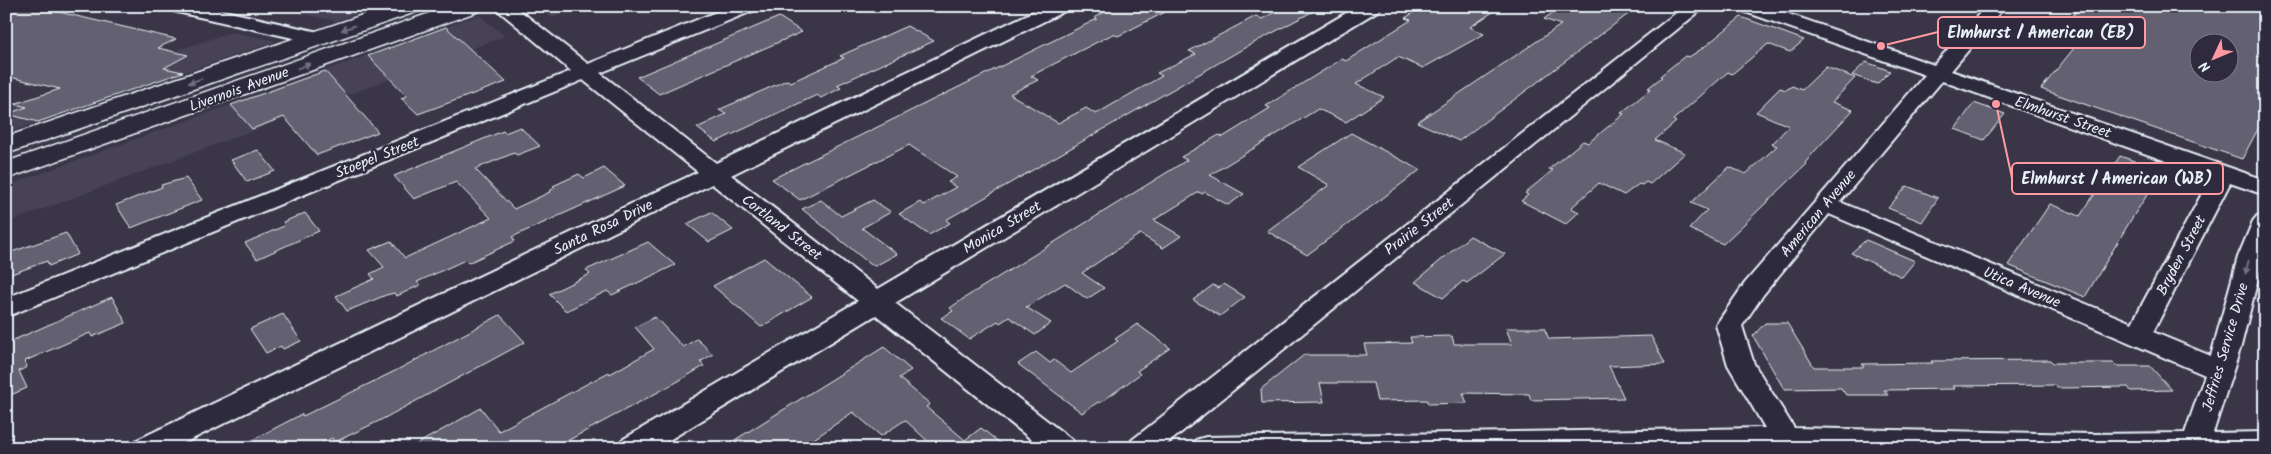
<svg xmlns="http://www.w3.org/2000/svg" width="2271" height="454" font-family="Kalam,sans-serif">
<rect width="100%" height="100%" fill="#3a3648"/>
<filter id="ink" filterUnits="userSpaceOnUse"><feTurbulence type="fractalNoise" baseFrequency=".02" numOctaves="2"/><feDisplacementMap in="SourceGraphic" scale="10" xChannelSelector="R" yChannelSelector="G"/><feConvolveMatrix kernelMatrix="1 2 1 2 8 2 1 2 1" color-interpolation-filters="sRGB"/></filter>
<g filter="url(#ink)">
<g fill="#464354">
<path d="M311 6H379L335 21 294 12Z"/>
<path d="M535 6H582L551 18Z"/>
<path d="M479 15 505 36 6 223V186Z"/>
<path d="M232 32 277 41 6 133V107Z"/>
</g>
<g fill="#636171" stroke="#e8f1f8" fill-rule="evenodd">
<path d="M6 6H33L176 39 158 48 188 55 164 68 183 72 38 122 7 114 27 107 14 104 60 89 6 76Z"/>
<path d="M1117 6H1177L1118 36 1113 34 1052 65 1031 76 1038 80 1010 94 1058 123 1086 108 1096 114 1162 76 1157 73 1196 54 1189 51 1256 16 1262 19 1286 6H1323L1248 46 972 205 946 220 950 223 929 235 899 214 920 202 924 205 956 187 948 182 957 177 909 145 800 200 772 179 1097 19 1095 17Z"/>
<path d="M1424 6H1502L1470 27 1484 34 1423 68 1398 57 1356 84 1384 97 1346 122 1318 109 1210 175 1244 194 1228 205 1205 192 1202 194 1199 192 1154 220 1181 236 1163 248 1140 234 1082 273 1104 288 1087 299 1065 283 1026 307 1051 323 1035 335 1009 317 1000 323 998 321 969 339 941 318 953 311 950 308 966 297 1187 160 1181 157 1219 135 1223 137 1270 108 1266 106 1342 59 1346 61 1360 52 1411 20 1405 18Z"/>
<path d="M1562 6H1639L1459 141 1417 122 1561 25 1544 19Z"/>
<path d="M2081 6H2265V116L2242 159 2041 89 2091 27 2069 20ZM2198 42H2228V72H2198Z"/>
<path d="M779 17 802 32 659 94 637 77Z"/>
<path d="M1741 17 1804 40 1790 52 1768 44 1732 74 1728 72 1673 120 1676 122 1655 140 1685 153 1650 184 1646 182 1642 185 1639 184 1624 195 1599 183 1571 208 1579 212 1566 224 1521 201 1528 195 1525 193 1553 170 1549 169 1583 141 1588 143 1624 114 1621 113 1651 89 1648 88 1662 77 1660 76 1685 56 1689 57 1703 48Z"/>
<path d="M907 26 934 41 837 85 841 88 821 98 817 95 716 142 697 128 726 114 719 110 723 108 787 80 791 82 844 58 840 56Z"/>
<path d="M446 27 506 82 418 114 401 98 407 96 368 56Z"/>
<path d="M1866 62 1890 71 1877 84 1852 75Z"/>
<path d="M1826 67 1855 78 1832 102 1853 110 1813 153 1805 163 1807 164 1723 244 1689 229 1707 210 1691 203 1729 167 1746 174 1777 146 1772 144 1789 126 1756 112 1780 88 1786 90 1792 86 1802 90Z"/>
<path d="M325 71 378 132 317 155 284 117 252 129 231 105Z"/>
<path d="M1974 103 2005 114 1984 140 1955 129Z"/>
<path d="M520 127 540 146 517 155 514 153 475 169 514 209 550 192 549 191 555 188 553 186 579 174 584 178 604 168 625 186 512 237 515 241 468 263 465 260 417 282 420 285 397 296 394 293 386 295 347 311 336 296 374 279 370 274 384 267 369 250 391 241 405 258 491 218 456 182 414 199 394 176 503 131 505 133Z"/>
<path d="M1351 133 1420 170 1307 255 1267 231 1329 185 1298 167Z"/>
<path d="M258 150 275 171 247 182 231 160Z"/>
<path d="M2120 156 2163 171 2132 218 2085 297 2008 265 2050 204 2080 216Z"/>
<path d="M186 178 202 200 131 228 116 205 162 187 161 185Z"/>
<path d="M1907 186 1938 198 1922 222 1888 208Z"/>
<path d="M821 200 841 216 873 200 891 212 862 228 897 254 875 266 870 264 802 209Z"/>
<path d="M711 212 733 230 709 242 687 224Z"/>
<path d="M305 213 319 231 257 259 245 243 284 226 285 225 283 222Z"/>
<path d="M66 233 78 254 49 266 47 261 6 276V254Z"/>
<path d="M1470 236 1505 254 1467 283 1463 281 1443 298 1415 282Z"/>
<path d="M1866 240 1915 261 1902 277 1851 253Z"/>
<path d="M648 242 675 265 612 295 607 291 566 311 549 294 590 274 586 270Z"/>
<path d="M764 258 812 297 761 327 713 286Z"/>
<path d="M1224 284 1245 297 1220 316 1193 300 1213 285 1218 288Z"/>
<path d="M112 297 126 323 92 337 90 333 25 361 27 367 19 371 27 388 6 397V340L7 343Z"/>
<path d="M283 314 301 341 283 349 281 346 266 353 250 329Z"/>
<path d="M500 315 525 342 379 421 335 442 332 438 313 448H237L302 414 303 416 395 371Z"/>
<path d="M655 317 683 347 697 339 713 354 700 362 704 366 675 383 554 448H410L481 408 499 431 609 372 610 374 654 349 635 327Z"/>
<path d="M1765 323H1787L1814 367H1864L1862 364 1933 363 1931 361 2050 360 2053 363H2113L2116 366H2150L2172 390 2131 391 2128 387 2057 388 2055 385 1952 386 1955 389 1884 390 1888 395H1846L1841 388 1784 389 1753 336Z"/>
<path d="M1137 324 1170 348 1137 371 1140 374 1100 403 1098 402 1082 413 1018 364 1036 352 1050 363 1054 360 1071 373 1118 341 1115 339Z"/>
<path d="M1506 328H1544L1549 339 1651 336 1665 364 1609 366 1624 398 1531 400 1529 394 1463 393 1467 403 1428 404 1427 400 1377 401 1373 383H1320L1324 402 1262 403 1261 389 1304 355H1367L1364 344 1412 343 1410 337 1452 336 1454 344H1512Z"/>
<path d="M884 347 911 370 899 378 930 404 926 407 965 440 981 428 1006 448H935L905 420 881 436 853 412 801 448H722Z"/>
</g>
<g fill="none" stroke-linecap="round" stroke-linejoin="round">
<defs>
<g id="minor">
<path d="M168 6H203L327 34 330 38 327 42 320 44 177 12 170 10Z"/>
<path d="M493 6H514L588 64 731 6H757L755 10 600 73 716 163 1045 6H1069L1067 10 731 175 878 289 1358 6H1381L1379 10 895 303 1072 440 1076 448H1042L876 315 656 448H618L622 440 858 301 712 184 174 448H133L137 440 698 172 583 80 6 317V298L571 71Z"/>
<path d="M1685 6H1706L1162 448H1128L1132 440Z"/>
<path d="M1738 6H1766L1934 65 1986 6H2005L1951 71 2265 180V195L2230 183 2153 332 2211 356 2238 257 2253 221 2257 216 2265 214V251L2241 346 2213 433 2265 432V448H1192L1196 440 1206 437 1765 428 1728 365 1716 325 1745 283 1925 75 1740 10ZM1942 81 2211 177 2132 323 1840 202ZM1829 214 2205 375 2185 433 2092 434 1794 428 1754 364 1742 326 1763 295Z"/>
</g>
<g id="major">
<path d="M389 6H422L419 11 6 154V137Z"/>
<path d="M450 6H482L479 11 6 179V162Z"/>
</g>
</defs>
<use href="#minor" stroke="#e8f1f8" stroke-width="4"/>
<use href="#major" stroke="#e8f1f8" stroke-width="3"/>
<use href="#minor" fill="#2f2a3d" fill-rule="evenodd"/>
<use href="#major" fill="#2f2a3d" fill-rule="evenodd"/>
</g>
<defs><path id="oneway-solid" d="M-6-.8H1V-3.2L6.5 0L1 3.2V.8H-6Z" transform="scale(1.25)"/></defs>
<g fill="#70707e">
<use href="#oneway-solid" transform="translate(348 28) rotate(161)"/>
<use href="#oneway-solid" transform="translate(304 66) rotate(-20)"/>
<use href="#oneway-solid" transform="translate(195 81) rotate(161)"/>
<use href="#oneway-solid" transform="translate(2247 267) rotate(104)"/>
</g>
</g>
<g text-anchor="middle" stroke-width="5" stroke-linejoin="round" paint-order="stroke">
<g font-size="15" fill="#e8f1f8" stroke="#2f2a3d">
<text transform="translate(239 89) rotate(-20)" y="5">Livernois Avenue</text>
<text transform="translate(2063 117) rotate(19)" y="5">Elmhurst Street</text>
<text transform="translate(377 157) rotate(-22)" y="5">Stoepel Street</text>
<text transform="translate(1818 213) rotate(-50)" y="5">American Avenue</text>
<text transform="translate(1419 226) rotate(-38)" y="5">Prairie Street</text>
<text transform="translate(603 227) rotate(-26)" y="5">Santa Rosa Drive</text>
<text transform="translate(782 227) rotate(38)" y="5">Cortland Street</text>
<text transform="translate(1002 227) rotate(-31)" y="5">Monica Street</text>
<text transform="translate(2181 255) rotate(-62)" y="5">Bryden Street</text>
<text transform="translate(2022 287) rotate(23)" y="5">Utica Avenue</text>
<text transform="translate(2225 347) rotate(-74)" y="5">Jeffries Service Drive</text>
</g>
</g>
<path fill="none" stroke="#ff9aa2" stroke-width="2" d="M1881 46L1938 32M1996 104L2012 178"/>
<g fill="#ff9aa2" stroke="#2f2a3d" stroke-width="2">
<circle cx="1881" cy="46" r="5"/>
<circle cx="1996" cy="104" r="5"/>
</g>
<g fill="#2f2a3d" stroke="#ff9aa2" stroke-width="2">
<rect x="1938" y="17" width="207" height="31" rx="5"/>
<rect x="2012" y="163" width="211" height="31" rx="5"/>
</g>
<g font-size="16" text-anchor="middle" font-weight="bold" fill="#e8f1f8">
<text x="2041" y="38">Elmhurst / American (EB)</text>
<text x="2117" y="184">Elmhurst / American (WB)</text>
</g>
<rect width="2271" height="454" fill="none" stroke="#2f2a3d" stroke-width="25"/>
<rect x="12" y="12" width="2246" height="429" fill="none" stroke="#e8f1f8" stroke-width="2" filter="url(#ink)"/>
<g transform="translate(2214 58) rotate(226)"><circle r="24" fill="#2f2a3d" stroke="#797a88"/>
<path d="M0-4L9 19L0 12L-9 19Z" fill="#ff9aa2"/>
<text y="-8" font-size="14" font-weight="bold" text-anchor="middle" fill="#e8f1f8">N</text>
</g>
</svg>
